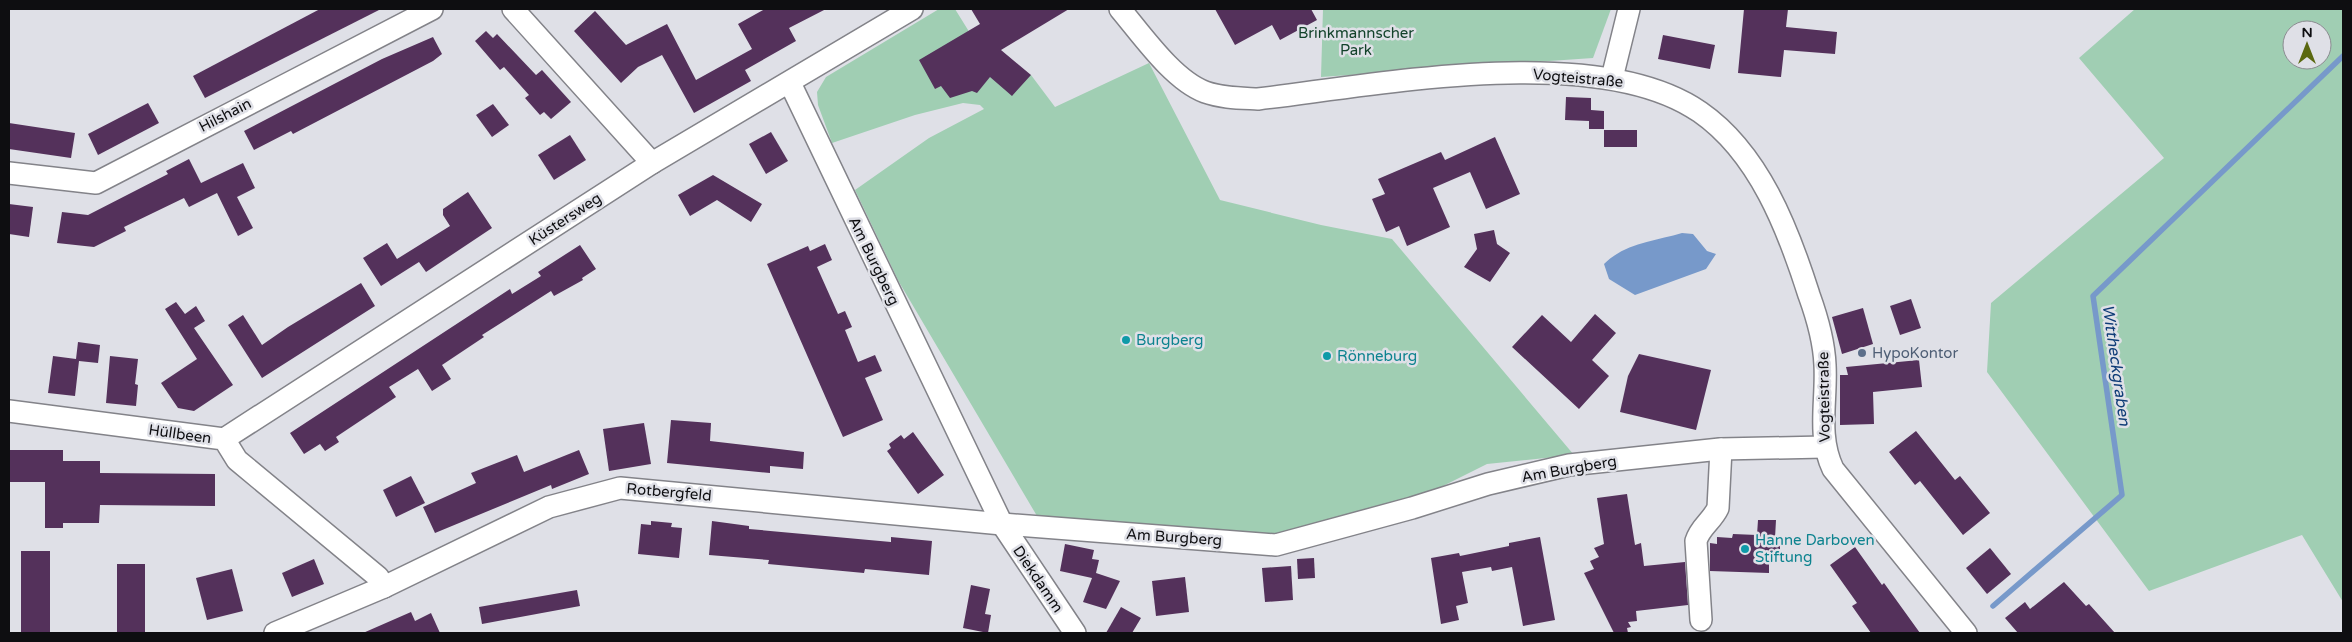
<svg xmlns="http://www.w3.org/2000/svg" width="2352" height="642" font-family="'Varela Round',sans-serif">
<rect width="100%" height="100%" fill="#dfe0e7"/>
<g fill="#a0ceb3" fill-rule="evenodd">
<path d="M939 9H955L986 59 1031 75 1055 107 1149 63 1220 200 1321 225 1392 239 1574 455 1487 464 1407 504 1284 536 1037 516 899 282 855 190 929 138 984 109 980 105 963 103 915 115 832 143 818 105 817 92 826 77Z"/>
<path d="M1323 9H1611L1593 58 1321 77Z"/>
<path d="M2135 9H2343V602L2302 535 2149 591 1987 372 1991 303 2164 158 2079 58ZM2292 30H2322V60H2292Z"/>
</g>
<path fill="#7799ca" d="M1682 233 1693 234 1707 251 1716 254 1706 269 1635 295 1609 279 1604 264C1625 243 1655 241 1682 233Z"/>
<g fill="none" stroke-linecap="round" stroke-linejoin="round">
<path stroke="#7799ca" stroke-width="5.5" d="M1993 606 2122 495 2093 296 2343 56"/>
</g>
<g fill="#54315b">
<path d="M320 9H381L205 98 193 76Z"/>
<path d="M765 9H826L789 28 796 41 745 70 751 81 694 113 662 55 638 67 621 83 574 31 595 11 626 45 667 24 696 80 752 49 738 24Z"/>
<path d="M971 9H1069L1001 50 1031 75 1012 96 990 77 977 93 972 91 950 98 941 86 935 89 919 60 980 24Z"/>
<path d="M1215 9H1311L1317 20 1280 40 1272 25 1235 45Z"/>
<path d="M1744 9H1788L1786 27 1837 32 1835 54 1784 50 1781 77 1738 73Z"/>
<path d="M486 31 493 38 497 34 536 75 542 70 571 102 551 119 544 112 540 115 525 98 529 95 504 67 500 70 475 41Z"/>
<path d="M1663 35 1715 45 1710 69 1658 59Z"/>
<path d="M433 37 442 54 433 61 293 134 291 131 254 150 244 131 382 59Z"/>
<path d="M1566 97 1591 98V110L1604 111V129H1589V121L1565 120Z"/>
<path d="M148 103 159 123 98 155 88 134Z"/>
<path d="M493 104 509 125 492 137 476 115Z"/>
<path d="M9 123 75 133 71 158 9 149Z"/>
<rect x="1604" y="130" width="33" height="17"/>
<path d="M771 132 788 161 766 174 749 144Z"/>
<path d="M570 135 586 160 554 180 538 155Z"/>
<path d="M1495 137 1520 194 1486 209 1470 172 1433 188 1450 227 1407 246 1399 226 1386 232 1372 199 1385 194 1378 179 1441 152 1445 160Z"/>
<path d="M189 159 201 183 243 163 255 188 237 197 253 228 238 236 217 193 189 207 184 198 124 227 126 231 94 247 57 243 62 212 88 215 168 174 166 171Z"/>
<path d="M713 175 762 204 751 222 717 200 690 216 678 195Z"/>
<path d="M468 192 492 228 426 272 419 262 381 286 363 258 387 243 397 259 450 226 443 215V209Z"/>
<path d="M9 204 33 207 29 237 9 234Z"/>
<path d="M1494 230 1497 244 1510 253 1490 282 1464 267 1477 249 1474 234Z"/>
<path d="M825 244 832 260 817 267 838 314 845 311 852 327 845 330 858 362 875 355 882 371 865 378 883 420 843 437 767 264 808 246 810 251Z"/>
<path d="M580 245 596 269 582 278 583 280 554 296 551 291 482 335 484 337 442 365 451 379 432 391 418 369 389 387 396 397 336 437 339 442 325 451 320 444 304 454 290 433 510 289 512 294 541 276 538 272Z"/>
<path d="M361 283 375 306 262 378 228 325 243 315 262 345 288 327Z"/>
<path d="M1911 299 1921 328 1900 335 1890 306Z"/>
<path d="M176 302 185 314 196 306 205 321 194 328 233 385 194 411 178 408 161 383 197 359 165 309Z"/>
<path d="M1863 308 1873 344 1842 354 1832 317Z"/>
<path d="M1595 314 1616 333 1592 360 1609 376 1579 409 1512 347 1542 315 1571 342Z"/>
<path d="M78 342 100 345 98 363 79 361 75 396 48 393 53 356 76 359Z"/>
<path d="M1639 354 1711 370 1696 430 1620 412 1628 376Z"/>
<path d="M110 356 138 359 135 384 138 385 136 406 106 403Z"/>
<path d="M1919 360 1922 387 1873 392 1874 424 1840 425V375H1848L1846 367Z"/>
<path d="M671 420 711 423 710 441 804 452 803 469 770 466V473L667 463Z"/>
<path d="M644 423 651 464 609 471 603 429Z"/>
<path d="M1916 431 1955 480 1960 476 1990 513 1963 535 1920 481 1915 485 1889 452Z"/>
<path d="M913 432 944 475 918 494 887 451 891 448 889 444 901 435 904 439Z"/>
<path d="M9 450H63V461H100V473L215 474V506L100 505 99 523H63V528H45V482H9Z"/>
<path d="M579 450 589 474 552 489 551 485 435 533 423 507 476 483 471 473 517 455 524 472Z"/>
<path d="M411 476 425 503 396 517 383 490Z"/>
<path d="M1627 494 1635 545 1641 543 1644 566 1685 562 1688 605 1636 611 1637 621 1628 622 1631 627 1627 628 1628 633H1614L1584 573 1594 569 1590 561 1599 557 1594 548 1604 544 1597 498Z"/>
<path d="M1758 520H1776L1775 538H1780V556H1769V573L1710 571V543L1717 544V537L1732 538 1733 534 1757 535Z"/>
<path d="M651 521 672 523 671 527 682 528 679 558 638 554 641 524 651 525Z"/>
<path d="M712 521 749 526V529L891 542V537L932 541 929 575 865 569 864 573 768 564 769 560 709 555Z"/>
<path d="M1540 537 1555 620 1523 626 1512 567 1492 571 1491 567 1462 572 1468 603 1456 606 1459 620 1441 624 1431 558 1459 553 1460 556 1509 546V543Z"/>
<path d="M1065 544 1094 550 1092 559 1099 560 1096 573 1120 581 1106 609 1083 602 1092 578 1060 571Z"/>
<path d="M1855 547 1882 585 1884 583 1920 633H1871L1852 606 1857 603 1830 565Z"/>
<path d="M1990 548 2011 574 1987 594 1966 568Z"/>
<rect x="21" y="551" width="29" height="82"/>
<path d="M1314 558 1315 578 1298 579 1297 559Z"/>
<path d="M314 559 324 584 292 597 282 573Z"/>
<rect x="117" y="564" width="28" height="69"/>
<path d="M1291 566 1293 600 1265 602 1262 568Z"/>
<path d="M232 569 243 611 207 620 196 578Z"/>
<path d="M1185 577 1189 612 1156 616 1152 581Z"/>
<path d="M2064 582 2086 606 2089 604 2115 633H2018L2005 618 2025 602 2030 609Z"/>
<path d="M971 585 990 589 985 614 991 615 988 633 963 628Z"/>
<path d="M577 590 580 606 482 624 479 607Z"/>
<path d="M1121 607 1141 618 1132 633H1106Z"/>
<path d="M411 612 415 621 431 613 440 633H363Z"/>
</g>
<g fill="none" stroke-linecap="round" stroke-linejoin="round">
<defs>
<g id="minor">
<path d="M513 9 652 163"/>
<path d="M1120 9C1142 35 1173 80 1205 92 1222 98 1240 98 1258 99 1377 85 1598 41 1700 112 1759 153 1788 229 1809 295 1817 317 1824 341 1825 365 1827 401 1817 435 1833 469L1966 633"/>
<path d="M1612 78 1629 9"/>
<path d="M790 83 1002 524 1075 633"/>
<path d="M9 173 96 183 432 9"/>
<path d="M9 411 224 439 237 460 378 577 384 587"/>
<path d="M224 439 652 163 912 9"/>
<path d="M1701 620 1696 541C1700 527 1712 521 1718 508L1721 449"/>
<path d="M275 633 384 587 549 507 620 488 1002 524 1276 545 1412 508 1488 484 1569 465 1720 449 1824 447"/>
</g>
</defs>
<use href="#minor" stroke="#838389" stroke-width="24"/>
<use href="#minor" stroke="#fff" stroke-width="21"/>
</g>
<g fill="#0f9aa8" stroke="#dfe0e7" stroke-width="2">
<circle cx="1126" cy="340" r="5"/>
<circle cx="1327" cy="356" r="5"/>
<circle cx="1745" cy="549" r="5"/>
</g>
<circle fill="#5c6f8a" stroke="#dfe0e7" stroke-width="2" cx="1862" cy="353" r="5"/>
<g text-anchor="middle" stroke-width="5" stroke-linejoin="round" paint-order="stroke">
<g font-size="15" fill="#12422a" stroke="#dfe0e7">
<text x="1356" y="38">Brinkmannscher<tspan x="1356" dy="17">Park</tspan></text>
</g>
<g font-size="15" fill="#0e0e11" stroke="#dfe0e7">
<text transform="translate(1578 78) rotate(5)" y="5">Vogteistraße</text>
<text transform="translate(225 115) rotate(-27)" y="5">Hilshain</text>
<text transform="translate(565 219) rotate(-33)" y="5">Küstersweg</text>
<text transform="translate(874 261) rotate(64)" y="5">Am Burgberg</text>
<text transform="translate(1824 397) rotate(-91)" y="5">Vogteistraße</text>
<text transform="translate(180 434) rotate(8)" y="5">Hüllbeen</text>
<text transform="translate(1569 469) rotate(-10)" y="5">Am Burgberg</text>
<text transform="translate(669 492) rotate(5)" y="5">Rotbergfeld</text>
<text transform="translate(1174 537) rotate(4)" y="5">Am Burgberg</text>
<text transform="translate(1038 579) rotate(56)" y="5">Diekdamm</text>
</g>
<g font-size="15" fill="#0d838f" stroke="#dfe0e7" text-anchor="start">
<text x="1136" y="345">Burgberg</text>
<text x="1337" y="361">Rönneburg</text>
<text x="1755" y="545">Hanne Darboven<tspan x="1755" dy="17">Stiftung</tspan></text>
</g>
<g font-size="15" fill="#4e5e75" stroke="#dfe0e7" text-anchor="start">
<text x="1872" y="358">HypoKontor</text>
</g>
<g font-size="16" font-style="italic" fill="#0f3c77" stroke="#dfe0e7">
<text transform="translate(2117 365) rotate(82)" y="6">Wittheckgraben</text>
</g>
</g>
<rect width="2352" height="642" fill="none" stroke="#0e0e11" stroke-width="20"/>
<g transform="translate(2307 45)"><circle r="24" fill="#dfe0e7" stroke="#8b8c91"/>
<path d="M0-4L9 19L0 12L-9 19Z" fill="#5a6810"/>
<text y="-8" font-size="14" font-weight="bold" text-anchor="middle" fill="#0e0e11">N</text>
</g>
</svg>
